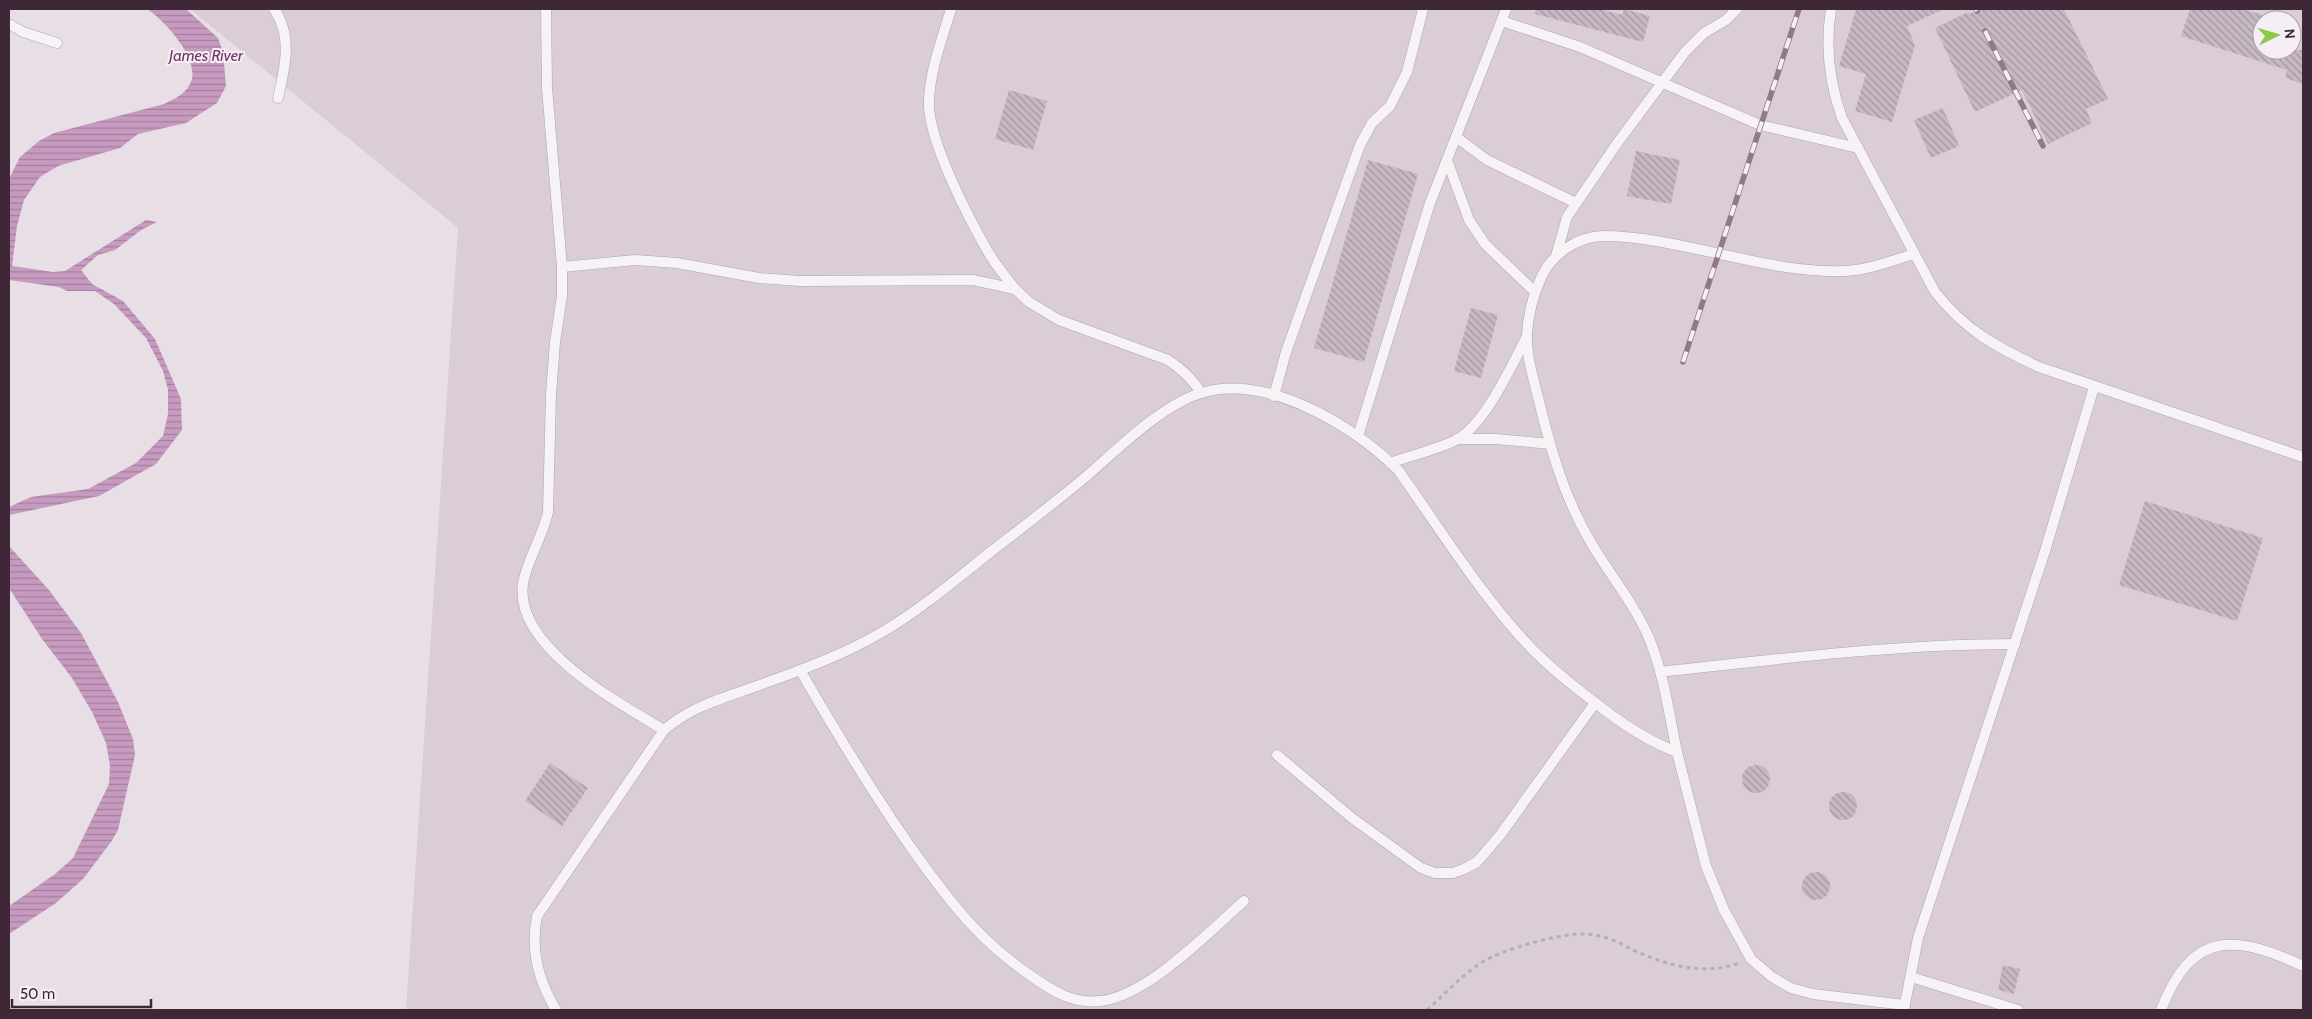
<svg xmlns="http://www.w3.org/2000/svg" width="2312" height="1019" font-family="Cabin,sans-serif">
<defs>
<pattern id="water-rules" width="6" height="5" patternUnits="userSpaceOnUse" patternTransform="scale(1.25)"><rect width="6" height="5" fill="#c79bc0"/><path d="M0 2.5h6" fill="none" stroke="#a37e9d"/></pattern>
<pattern id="building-back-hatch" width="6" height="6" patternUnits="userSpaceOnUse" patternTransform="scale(1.25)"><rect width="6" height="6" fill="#c7b9c4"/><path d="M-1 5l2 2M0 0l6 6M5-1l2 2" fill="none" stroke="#a396a0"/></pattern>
</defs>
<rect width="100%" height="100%" fill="#e8dfe6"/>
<path fill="#dacdd6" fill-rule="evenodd" d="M190 9H2303V1010H406L458 228ZM2262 20H2292V50H2262Z"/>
<g fill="url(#water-rules)">
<path d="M147 9H186L218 38 223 52 226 86 217 103 186 123 138 134 120 148 58 166 40 177 24 200 17 226 12 266 53 272 65 271 146 220 157 222 141 230 115 250 98 255 81 270 92 284 123 301 155 339 181 399 182 430 156 464 99 496 9 515V507L31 497 88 489 136 463 163 436 168 414V390L163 371 146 338 114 304 95 291H67L59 287 9 280V179L20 157 39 141 54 133 164 104C176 98 188 93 192 79 197 56 164 20 147 9Z"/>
<path d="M9 546 49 590 81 633 118 702 133 739 135 755 118 830 111 842 83 879 56 903 9 934V906L55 874 73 858 109 784 110 766 106 743 92 712 72 678 42 639 9 588Z"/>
</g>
<g fill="url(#building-back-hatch)">
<path d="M1536 9H1599L1622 15 1624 9 1650 16 1643 42 1535 14Z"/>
<path d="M1856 9H1944L1907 26 1915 45 1892 122 1855 111 1866 74 1839 66Z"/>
<path d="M1981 9H2064L2108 99 2086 109 2092 123 2048 144 2022 90 1975 112 1935 28 1968 12 1969 14Z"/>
<path d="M2190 9H2242L2262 15V50H2303V84L2285 78 2287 70 2181 36Z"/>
<path d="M1009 90 1047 101 1033 150 995 139Z"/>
<path d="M1943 108 1959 146 1931 158 1914 120Z"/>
<path d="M1636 151 1680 160 1671 204 1627 196Z"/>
<path d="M1368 160 1418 174 1364 362 1314 348Z"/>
<path d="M1471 308 1498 315 1481 378 1454 371Z"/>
<path d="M2145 501 2263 538 2237 621 2119 585Z"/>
<path d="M550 763 588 788 562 826 525 801Z"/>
<circle cx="1756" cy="779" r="14"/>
<circle cx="1843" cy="806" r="14"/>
<circle cx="1816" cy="886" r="14"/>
<path d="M2003 965 2020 969 2014 994 1998 990Z"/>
</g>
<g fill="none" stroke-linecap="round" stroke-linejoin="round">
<defs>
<g id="service">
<path d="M274 9C293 36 285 68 278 98"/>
<path d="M546 9 547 88 562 267V296L555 342 551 394 548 512C543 536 526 562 523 584 514 647 619 703 664 730"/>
<path d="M951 9C942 39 930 70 929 101 927 139 970 221 990 255 997 267 1007 278 1015 289"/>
<path d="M1831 9C1825 47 1829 82 1842 118L1935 292C1965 330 1996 347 2039 367L2303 457"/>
<path d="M1502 21 1580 47 1760 125 1858 148"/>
<path d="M9 24 23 32 57 43"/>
<path d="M1456 137 1487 160 1576 203"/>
<path d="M1447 160 1469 220 1485 244 1535 292"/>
<path d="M1556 256 1567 217 1618 142 1685 52 1704 33 1726 20 1737 9"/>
<path d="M562 267 635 260 677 263 759 278 800 281 973 280 1015 289 1029 302 1059 320 1168 360C1182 369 1192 378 1201 393"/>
<path d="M1274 396 1286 352 1360 145 1372 123 1390 106 1407 72 1423 9"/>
<path d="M1358 436 1430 203 1506 9"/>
<path d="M1457 439H1496L1550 444"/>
<path d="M1390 463C1412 455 1436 450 1456 440 1485 425 1512 365 1527 336"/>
<path d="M800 670C837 734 874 796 917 856 953 906 982 943 1034 978 1054 992 1074 1004 1100 1001 1146 997 1210 931 1244 901"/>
<path d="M1660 672C1778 659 1897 644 2015 644"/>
<path d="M1677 752C1669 714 1664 674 1649 638 1634 603 1609 574 1590 541 1564 497 1550 447 1538 397 1533 376 1526 356 1527 334 1528 315 1533 296 1541 278 1551 255 1576 237 1602 236 1681 236 1764 274 1844 271 1868 270 1891 261 1914 254"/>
<path d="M1277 755 1352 818 1421 868 1435 873H1453L1464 869 1477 862 1501 834 1595 703"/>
<path d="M1911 977 2018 1010"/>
<path d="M1904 1009 1918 938 2045 551 2094 387"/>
<path d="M556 1010C538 980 530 950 537 916L664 730C692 706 723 698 757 686 801 670 844 655 884 631 921 609 954 581 988 554 1020 529 1052 505 1083 479 1115 452 1161 405 1201 393 1266 373 1353 425 1398 470 1441 530 1481 596 1532 649 1551 668 1572 685 1593 701 1619 722 1645 740 1677 752L1706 866 1724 910 1751 959 1772 977 1791 988 1813 994 1905 1005"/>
<path d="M2161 1010C2192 930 2234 934 2303 966"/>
</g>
</defs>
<use href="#service" stroke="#b2a4ae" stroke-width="11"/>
<path stroke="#b7adb5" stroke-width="3" stroke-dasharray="4 4" stroke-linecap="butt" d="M1427 1010C1445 994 1461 976 1481 963 1500 950 1560 933 1583 934 1593 934 1603 936 1612 940 1620 942 1626 947 1633 950 1666 965 1703 976 1739 963"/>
<use href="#service" stroke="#f6f2f5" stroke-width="10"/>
<defs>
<g id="rail">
<path d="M1976 9 1977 11"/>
<path d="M1985 31 2043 146"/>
<path d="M1683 362 1799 9"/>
</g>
</defs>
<use href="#rail" stroke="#91798a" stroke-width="5.5"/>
<use href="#rail" stroke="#f5eef4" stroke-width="4" stroke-dasharray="11" stroke-linecap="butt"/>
</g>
<g text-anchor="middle" stroke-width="4" stroke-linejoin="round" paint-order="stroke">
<g font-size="16" font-style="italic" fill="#713465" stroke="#f5eef4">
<text x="206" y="61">James River</text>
</g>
</g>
<rect width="2312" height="1019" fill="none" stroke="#3e2838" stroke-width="20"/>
<g transform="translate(2277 35) rotate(85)"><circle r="24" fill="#f5eef4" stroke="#ac9fa9"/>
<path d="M0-4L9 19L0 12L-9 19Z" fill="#89c948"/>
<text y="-8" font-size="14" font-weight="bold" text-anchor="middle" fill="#3e2838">N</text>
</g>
<path d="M12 999v8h139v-8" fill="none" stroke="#3e2838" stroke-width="2.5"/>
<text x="20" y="999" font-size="15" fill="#3e2838" stroke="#f5eef4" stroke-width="4" paint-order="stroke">50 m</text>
</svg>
